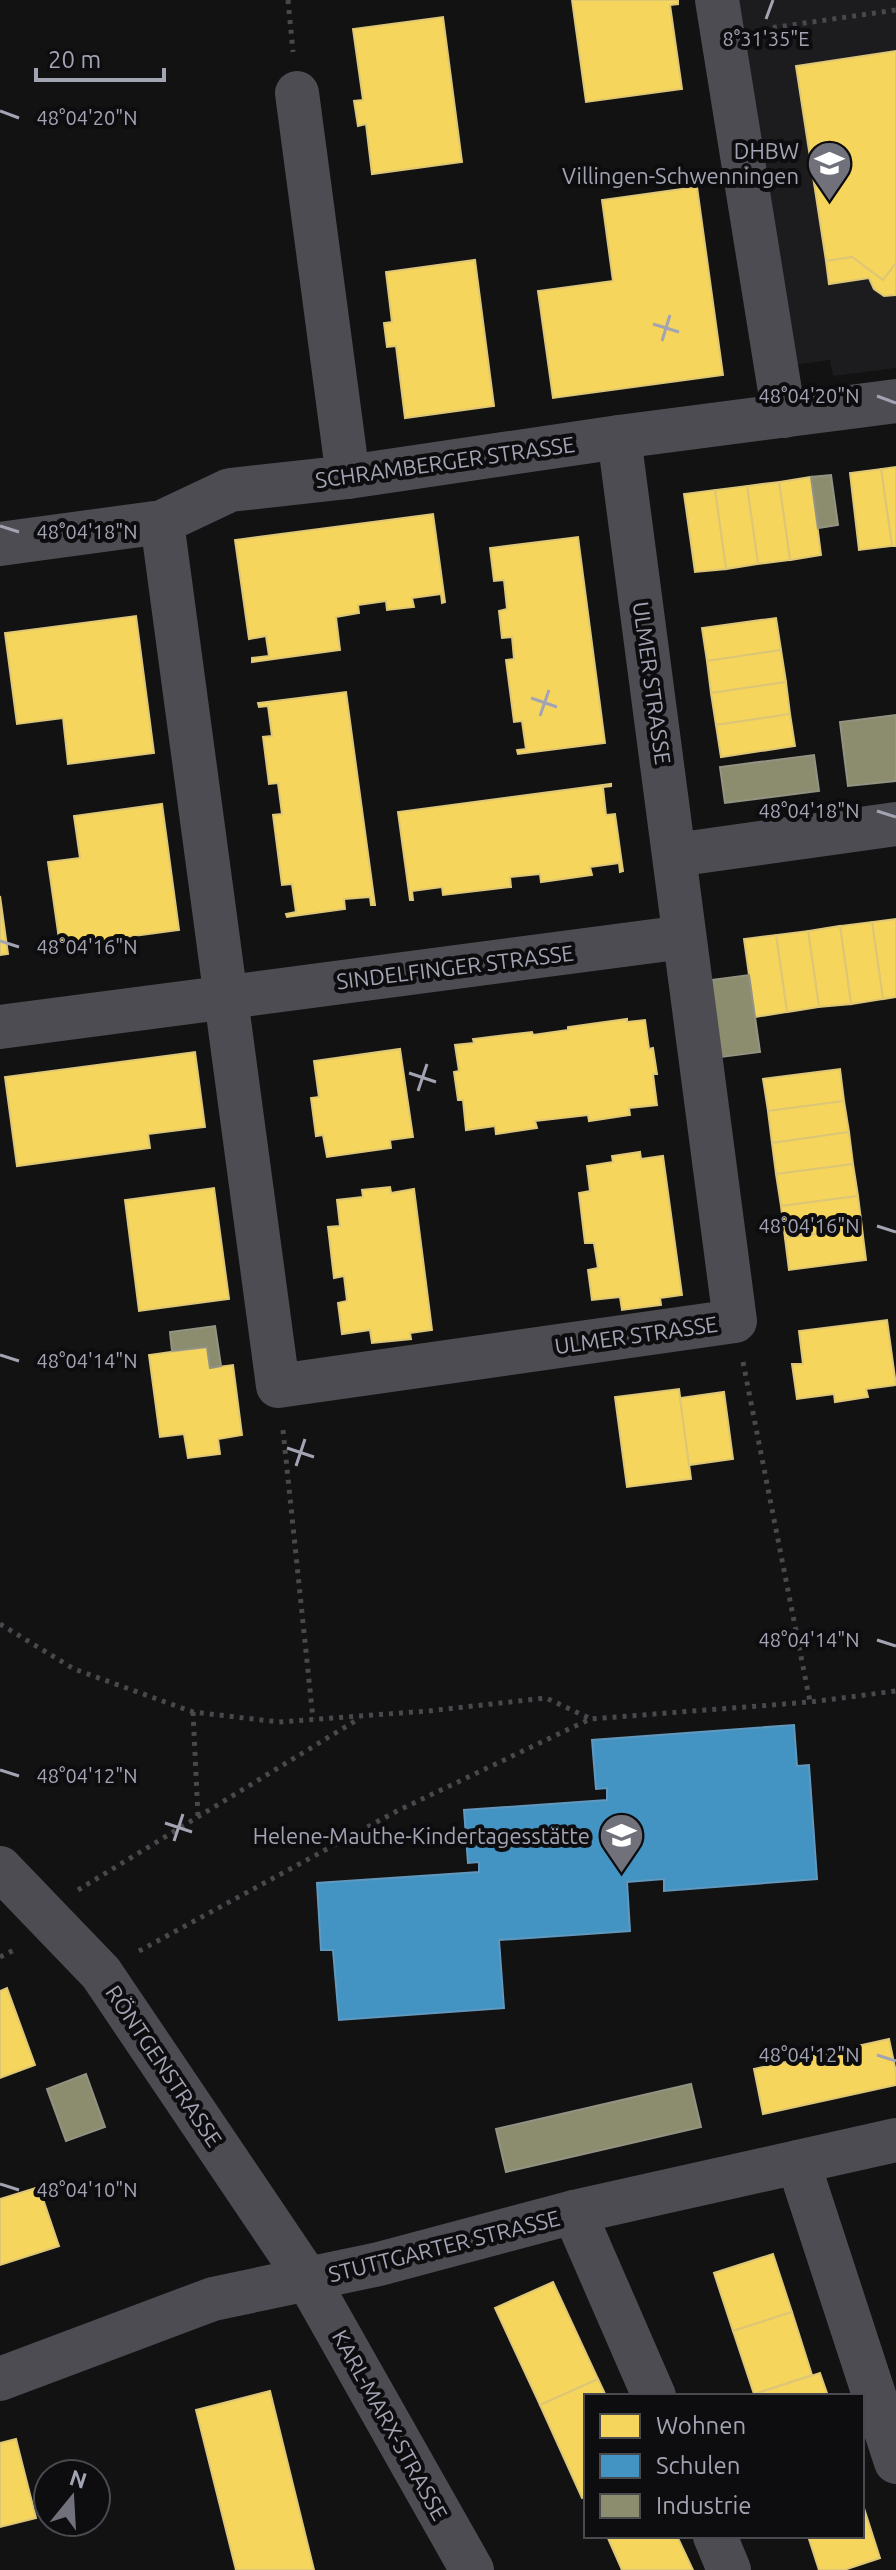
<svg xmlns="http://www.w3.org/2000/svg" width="896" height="2570" font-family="Ubuntu,sans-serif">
<rect width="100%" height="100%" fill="#121212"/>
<path fill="#1c1c1e" d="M734 0H896V368L833 376 830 360 787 366Z"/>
<g fill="#f6d55c" stroke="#ddc676" stroke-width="2">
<path d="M572 0H678V4L670 5 682 89 586 102Z"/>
<path d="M443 17 462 162 372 174 366 124 358 126 354 101 363 100 353 29Z"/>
<path d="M896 51V263L883 280 852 257 826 261 796 66Z"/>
<path d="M697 187 723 375 553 398 538 291 613 281 602 200Z"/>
<path d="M852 257 883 280 896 263V295L884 296 874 289 869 278 829 284 826 261Z"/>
<path d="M475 260 494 406 405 418 396 346 387 347 384 323 392 322 386 272Z"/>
<path d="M896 467V546H892L881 469Z"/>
<path d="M881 469 892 546 859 550 850 473Z"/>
<path d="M811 477 821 555 790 560 779 482Z"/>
<path d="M779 482 790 560 758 564 747 486Z"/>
<path d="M747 486 758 564 726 569 715 490Z"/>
<path d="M715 490 726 569 695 572 684 494Z"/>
<path d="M433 514 445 602 442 603 441 594 412 598 414 607 387 610 386 601 358 605 359 613 336 617 340 650 252 662V658L269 656 266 636 249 639 235 540Z"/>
<path d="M578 537 605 743 518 754 517 750 526 749 522 721 514 722 506 660 514 659 512 637 502 638 499 611 507 609 504 580 494 581 490 548Z"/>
<path d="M136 616 154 753 68 764 63 718 17 724 5 633Z"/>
<path d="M776 618 781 650 707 661 702 628Z"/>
<path d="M781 650 786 682 711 693 707 661Z"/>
<path d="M786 682 790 714 716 725 711 693Z"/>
<path d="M346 692 375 905H371L370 897 344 899 345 909 287 917 286 914 296 912 292 884 282 885 273 815 282 814 278 783 269 784 263 737 272 736 268 706 259 707 258 703Z"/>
<path d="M790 714 795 746 721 757 716 725Z"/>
<path d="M611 784V786L603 787 606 815 615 814 623 871 620 872 619 863 590 867 592 875 541 882 540 874 510 877 511 887 443 895 442 887 412 891 413 900H410L398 812Z"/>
<path d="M162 804 179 930 60 946 48 862 80 858 74 816Z"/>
<path d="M0 896 8 954 0 955Z"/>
<path d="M896 919V997L883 999 872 922Z"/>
<path d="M872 922 883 999 851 1004 840 926Z"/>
<path d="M840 926 851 1004 819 1007 808 931Z"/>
<path d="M808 931 819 1007 787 1012 776 935Z"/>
<path d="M776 935 787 1012 755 1017 744 939Z"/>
<path d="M627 1019V1022L645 1020 649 1049 653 1048 657 1074H653L657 1105 629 1108 630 1115 589 1121 588 1115 535 1121 537 1128 496 1134 495 1126 466 1130 463 1100H458L454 1072 459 1071 455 1045 474 1043 473 1039 532 1032 533 1035 568 1030V1027Z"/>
<path d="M400 1049 413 1137 390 1140 391 1148 327 1157 323 1135 316 1136 311 1098 319 1097 314 1061Z"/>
<path d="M195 1052 205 1127 148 1134 150 1148 17 1166 5 1077Z"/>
<path d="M840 1069 844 1101 768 1111 763 1079Z"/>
<path d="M844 1101 849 1132 772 1143 768 1111Z"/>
<path d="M849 1132 853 1164 776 1174 772 1143Z"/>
<path d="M640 1152 641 1159 663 1156 682 1295 660 1298 661 1305 622 1310 620 1297 592 1300 588 1270 598 1268 594 1243H585L579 1193 590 1191 587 1166 613 1162 612 1156Z"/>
<path d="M853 1164 858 1196 781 1206 776 1174Z"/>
<path d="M390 1187 391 1193 414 1189 432 1330 410 1333 411 1339 372 1343 370 1330 342 1334 338 1303 347 1301 344 1276 334 1278 328 1227 340 1226 337 1200 363 1197 362 1190Z"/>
<path d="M214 1188 229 1299 139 1311 125 1200Z"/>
<path d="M858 1196 862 1228 785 1238 781 1206Z"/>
<path d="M862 1228 866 1260 789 1270 785 1238Z"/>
<path d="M887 1320 896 1385 866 1389 868 1397 835 1402 834 1394 797 1399 792 1364H803L799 1331Z"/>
<path d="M207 1347 210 1368 233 1365 242 1435 218 1439 220 1454 188 1458 184 1434 160 1437 149 1355Z"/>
<path d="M679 1389 691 1479 627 1487 615 1397Z"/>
<path d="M724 1392 733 1459 689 1465 680 1398Z"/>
<path d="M7 1988 35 2065 0 2078V1991Z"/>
<path d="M889 2039 896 2072V2085L763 2114 754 2069Z"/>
<path d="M39 2187 59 2246 0 2265V2199Z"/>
<path d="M773 2254 792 2312 733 2331 714 2273Z"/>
<path d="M553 2282 598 2379 540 2405 495 2308Z"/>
<path d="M792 2312 812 2375 754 2394 733 2331Z"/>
<path d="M820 2373 828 2396H762L761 2392Z"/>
<path d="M598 2379 606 2396H586V2496L582 2498 540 2405Z"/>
<path d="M270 2391 314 2570H236L196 2410Z"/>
<path d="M16 2439 36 2518 0 2527V2443Z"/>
<path d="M862 2502 880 2558 844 2570H819L808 2536H862Z"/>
<path d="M607 2536H677L693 2570H622Z"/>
</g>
<path fill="#4393c3" stroke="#6098be" stroke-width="2" d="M794 1725 797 1766 809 1765 817 1879 664 1891V1879L627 1882 630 1931 499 1940 504 2008 339 2020 333 1950H321L317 1883 479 1872V1862L468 1863 464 1810 607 1800V1788L596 1789 592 1740Z"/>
<g fill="#8c8c6e" stroke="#939383" stroke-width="2">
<path d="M831 475 838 525 818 528 811 477Z"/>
<path d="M896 715V781L848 786 840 722Z"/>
<path d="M814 755 819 791 725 803 720 767Z"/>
<path d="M749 975 760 1052 721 1057 711 980Z"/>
<path d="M215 1326 221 1366 210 1368 207 1347 172 1351 170 1332Z"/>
<path d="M86 2074 105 2127 66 2141 47 2089Z"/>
<path d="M691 2084 701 2127 506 2172 496 2129Z"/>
</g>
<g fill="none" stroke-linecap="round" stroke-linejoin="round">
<g stroke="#48484d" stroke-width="5" stroke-dasharray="4 6" stroke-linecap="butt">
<path d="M288 0 293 52"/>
<path d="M763 29 896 10"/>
<path d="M743 1362 810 1702"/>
<path d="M283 1430 313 1719"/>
<path d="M0 1624 74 1669 193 1712 279 1722 428 1711 546 1698 589 1718"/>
<path d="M193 1712 198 1816"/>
<path d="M78 1890 360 1718"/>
<path d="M139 1951 397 1811 590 1719 810 1702 896 1691"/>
<path d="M0 1957 18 1948"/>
</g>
<g stroke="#4c4c52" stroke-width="44">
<path d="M717 0 784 416"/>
<path d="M297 93 348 477"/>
<path d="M162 522 278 1386 735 1321 619 437"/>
<path d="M0 544 162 522 230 490 348 477 619 437 896 401"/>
<path d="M675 855 896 824"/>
<path d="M0 1027 684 937"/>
<path d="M0 1868 101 1973 308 2280 472 2570"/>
<path d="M798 2162 896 2462"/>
<path d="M574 2212 654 2396"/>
<path d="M0 2379 213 2299 379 2264 574 2212 896 2140"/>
<path d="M715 2536 729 2570"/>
</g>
</g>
<path fill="none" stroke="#a3a4b3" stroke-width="3" d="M766 19 773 0M0 111 19 118M653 324 679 332M662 341 670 315M877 396 896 403M0 526 19 532M531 698 557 707M540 716 549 690M877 811 896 817M0 941 19 947M409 1073 436 1082M418 1091 427 1064M877 1226 896 1232M0 1355 19 1361M287 1448 314 1457M296 1466 305 1439M877 1640 896 1646M0 1770 19 1776M165 1823 192 1832M174 1841 183 1814M877 2055 896 2061M0 2184 19 2190"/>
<defs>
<symbol id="university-pin" viewBox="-11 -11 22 30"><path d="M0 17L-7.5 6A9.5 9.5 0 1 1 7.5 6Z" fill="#70717b" stroke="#0d0c0e"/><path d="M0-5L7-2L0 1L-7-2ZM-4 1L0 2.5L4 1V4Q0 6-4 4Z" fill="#fff"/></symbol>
<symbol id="school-pin" viewBox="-11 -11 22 30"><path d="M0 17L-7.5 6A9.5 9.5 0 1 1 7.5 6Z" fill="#70717b" stroke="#0d0c0e"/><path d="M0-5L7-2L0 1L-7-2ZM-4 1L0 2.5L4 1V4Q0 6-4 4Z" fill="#fff"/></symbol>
</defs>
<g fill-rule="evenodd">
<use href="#university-pin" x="804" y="138" width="51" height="69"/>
<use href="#school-pin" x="596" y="1810" width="51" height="69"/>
</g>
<g text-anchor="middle" stroke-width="8" stroke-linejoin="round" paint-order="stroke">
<g font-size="22" fill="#a3a4b3" stroke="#0d0c0e" text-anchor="end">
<text x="799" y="159">DHBW<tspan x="799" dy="25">Villingen-Schwenningen</tspan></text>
<text x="590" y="1844">Helene-Mauthe-Kindertagesstätte</text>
</g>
<g font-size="22" fill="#a3a4b3" stroke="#0d0c0e">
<text transform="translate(445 462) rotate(-8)" y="8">SCHRAMBERGER STRASSE</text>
<text transform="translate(652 683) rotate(82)" y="8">ULMER STRASSE</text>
<text transform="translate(455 967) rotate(-7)" y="8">SINDELFINGER STRASSE</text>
<text transform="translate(636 1335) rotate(-8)" y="8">ULMER STRASSE</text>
<text transform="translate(164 2066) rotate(56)" y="8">RÖNTGENSTRASSE</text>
<text transform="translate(444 2246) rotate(-14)" y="8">STUTTGARTER STRASSE</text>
<text transform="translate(390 2425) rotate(61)" y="8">KARL-MARX-STRASSE</text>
</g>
</g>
<g font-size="20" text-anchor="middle" fill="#a3a4b3" stroke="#0d0c0e" stroke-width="8" stroke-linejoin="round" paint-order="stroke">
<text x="766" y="46">8°31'35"E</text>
<text x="87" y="125">48°04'20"N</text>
<text x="809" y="403">48°04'20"N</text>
<text x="87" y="539">48°04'18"N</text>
<text x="809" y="818">48°04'18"N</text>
<text x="87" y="954">48°04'16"N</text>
<text x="809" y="1233">48°04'16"N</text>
<text x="87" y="1368">48°04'14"N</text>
<text x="809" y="1647">48°04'14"N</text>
<text x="87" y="1783">48°04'12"N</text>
<text x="809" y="2062">48°04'12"N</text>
<text x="87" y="2197">48°04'10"N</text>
</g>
<rect x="584" y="2394" width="280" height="144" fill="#0d0c0e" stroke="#494950" stroke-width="2"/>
<rect x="600" y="2414" width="40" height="24" fill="#f6d55c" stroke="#494950" stroke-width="2"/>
<text x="656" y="2434" font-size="24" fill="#a3a4b3">Wohnen</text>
<rect x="600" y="2454" width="40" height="24" fill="#4393c3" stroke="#494950" stroke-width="2"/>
<text x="656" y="2474" font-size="24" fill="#a3a4b3">Schulen</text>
<rect x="600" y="2494" width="40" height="24" fill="#8c8c6e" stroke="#494950" stroke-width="2"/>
<text x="656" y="2514" font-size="24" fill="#a3a4b3">Industrie</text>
<g transform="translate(72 2498) rotate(18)"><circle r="38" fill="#0d0c0e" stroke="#494950" stroke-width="2"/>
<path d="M0-6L14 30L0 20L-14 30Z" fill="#70717b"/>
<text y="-12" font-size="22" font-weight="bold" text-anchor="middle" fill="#a3a4b3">N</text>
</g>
<path d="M36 68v12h128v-12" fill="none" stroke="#a3a4b3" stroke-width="4"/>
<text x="48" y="68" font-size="24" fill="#a3a4b3" stroke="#0d0c0e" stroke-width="6" paint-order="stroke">20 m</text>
</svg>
